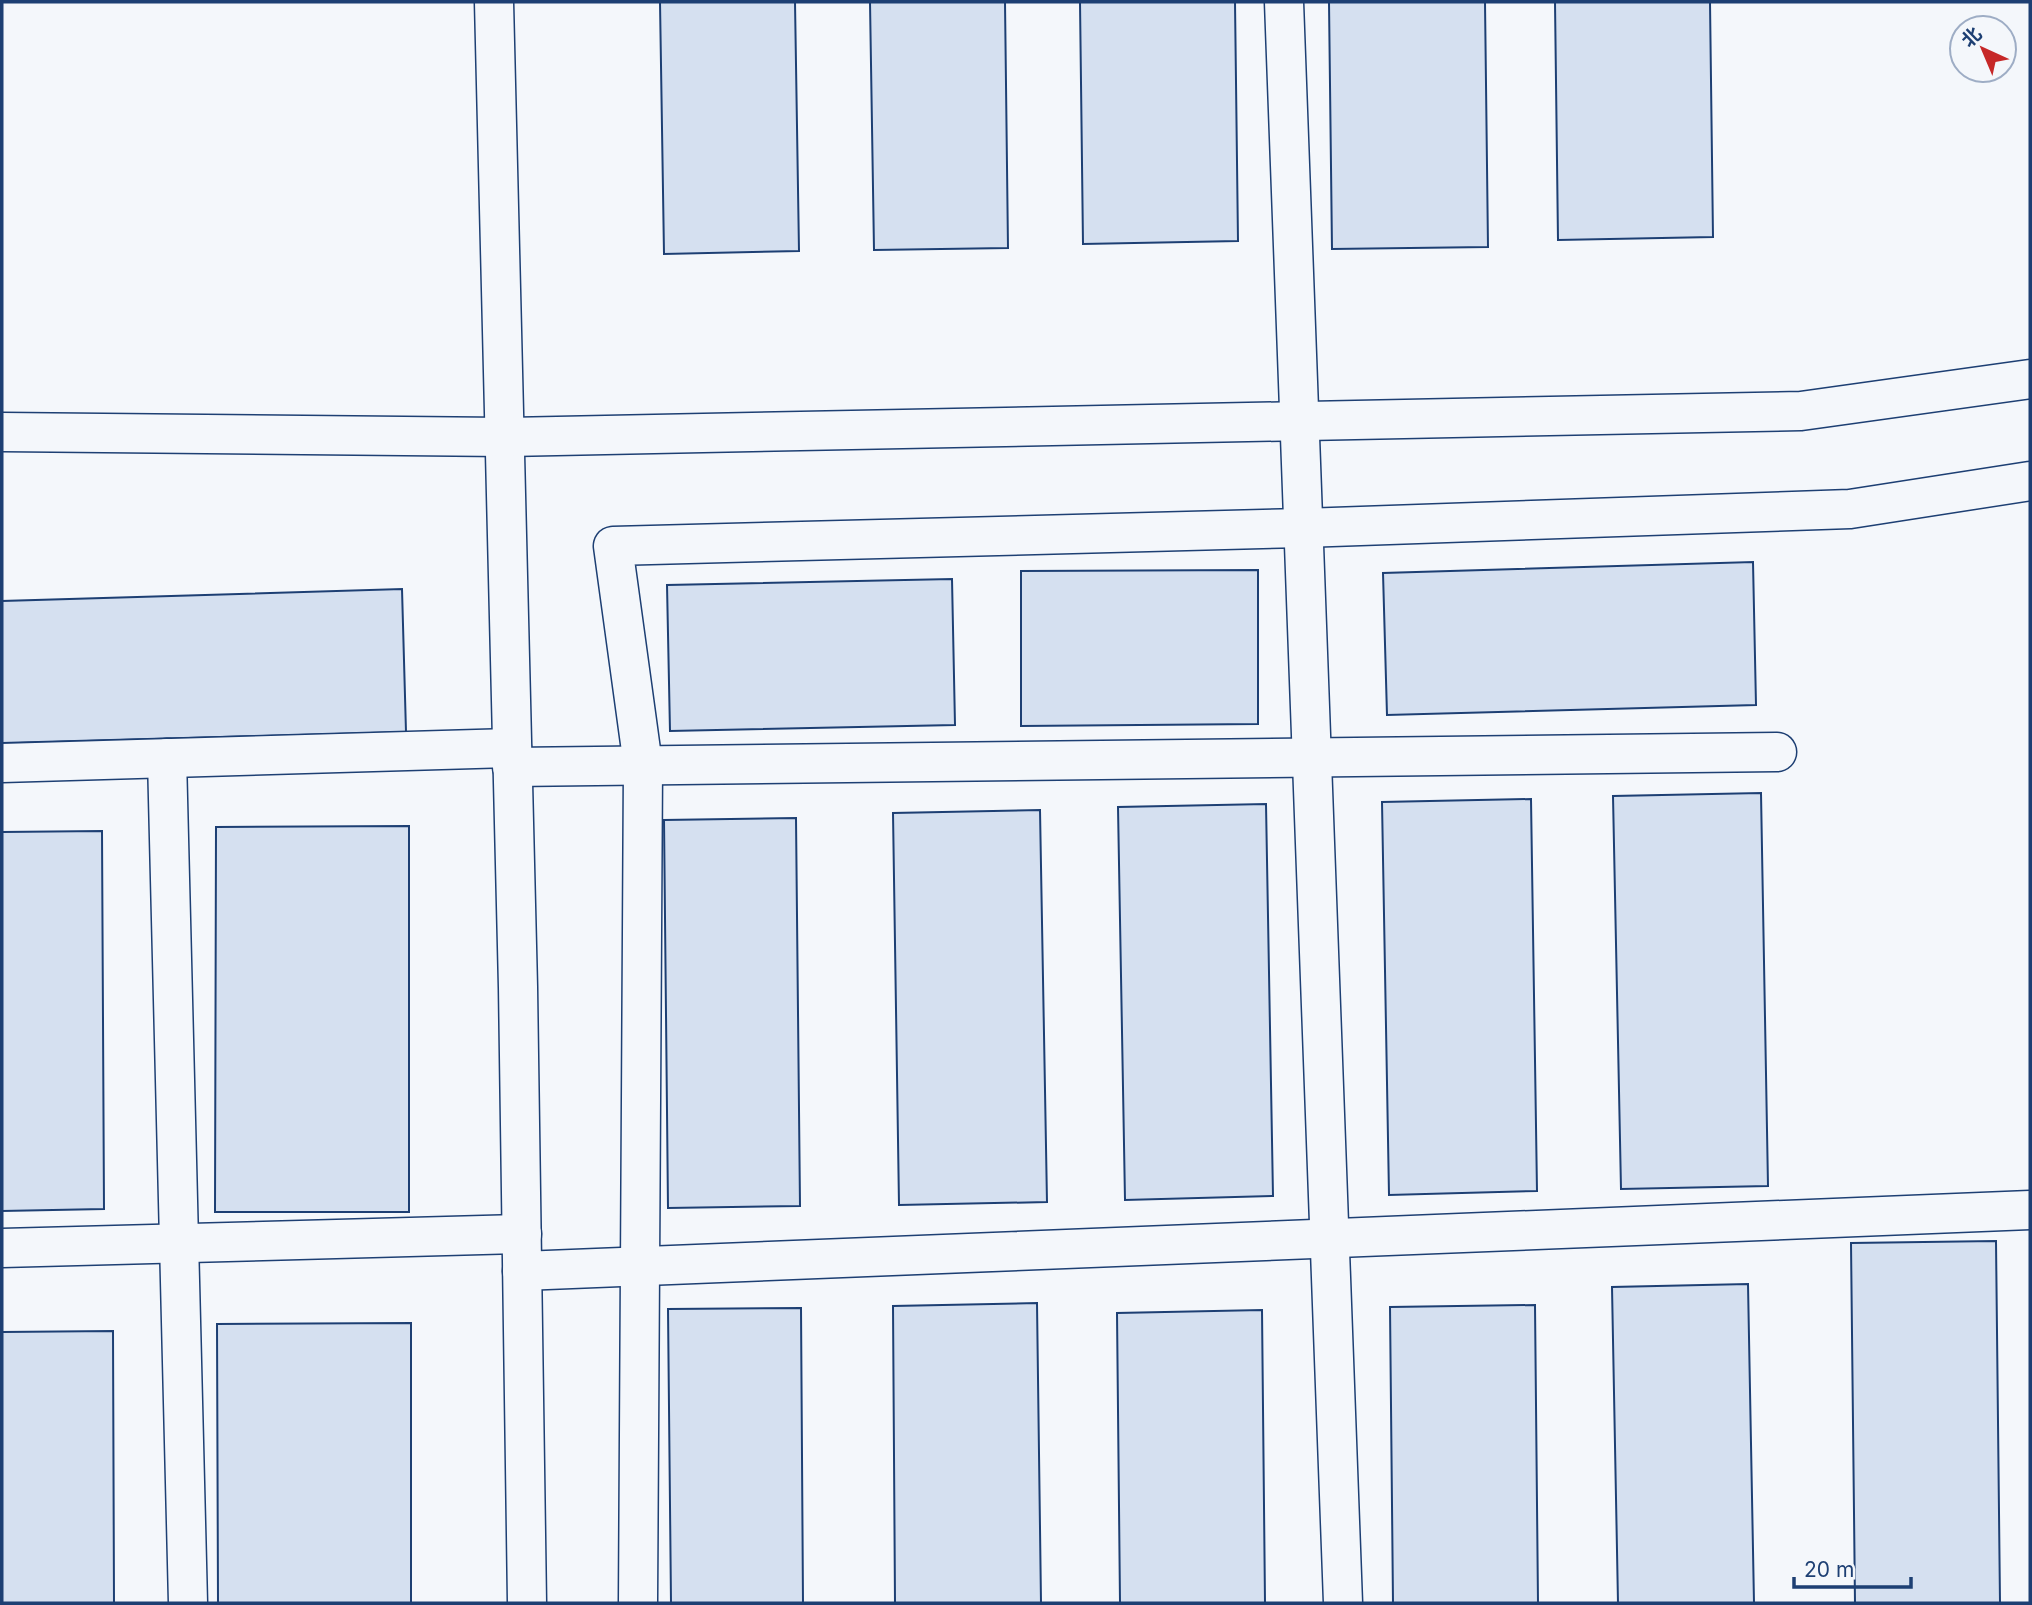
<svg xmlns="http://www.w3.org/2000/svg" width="2032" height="1605" font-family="Inter,'Noto Sans SC',sans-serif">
<rect width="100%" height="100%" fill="#f4f7fb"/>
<g fill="#d5e0f0" stroke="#1d3f73" stroke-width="2">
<path d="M660 2H795L799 251 664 254Z"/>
<path d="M870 2H1005L1008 248 874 250Z"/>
<path d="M1080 2H1235L1238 241 1083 244Z"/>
<path d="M1329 2H1485L1488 247 1332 249Z"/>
<path d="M1555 2H1710L1713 237 1558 240Z"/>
<path d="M1753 562 1756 705 1387 715 1383 573Z"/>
<path d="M1258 570V724L1021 726V571Z"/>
<path d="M952 579 955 725 670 731 667 585Z"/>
<path d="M402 589 406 732 2 743V601Z"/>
<path d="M1761 793 1768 1186 1621 1189 1613 796Z"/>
<path d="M1531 799 1537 1191 1389 1195 1382 802Z"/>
<path d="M1266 804 1273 1196 1125 1200 1118 807Z"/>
<path d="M1040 810 1047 1202 899 1205 893 813Z"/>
<path d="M796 818 800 1206 668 1208 664 820Z"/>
<path d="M409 826V1212H215L216 827Z"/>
<path d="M102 831 104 1209 2 1211V832Z"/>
<path d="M1996 1241 2000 1603H1855L1851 1243Z"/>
<path d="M1748 1284 1754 1603H1618L1612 1287Z"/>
<path d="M1037 1303 1041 1603H895L893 1306Z"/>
<path d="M1535 1305 1538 1603H1393L1390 1307Z"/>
<path d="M801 1308 803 1603H671L668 1309Z"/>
<path d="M1262 1310 1265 1603H1120L1117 1313Z"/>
<path d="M411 1323V1603H218L217 1324Z"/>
<path d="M113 1331 114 1603H2V1332Z"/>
</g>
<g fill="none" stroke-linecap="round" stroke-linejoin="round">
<defs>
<g id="minor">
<path d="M494 2 518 987 527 1603"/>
<path d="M1284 2 1343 1603"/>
<path d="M2 432 504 437 1801 411 2030 379"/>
<path d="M167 758 188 1603"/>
<path d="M2 763 512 748"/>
<path d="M512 767 1777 752"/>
<path d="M2 1248 522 1234"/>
<path d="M522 1271 2030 1210"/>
<path d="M638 1603 643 765 613 546 1303 528 1850 509 2030 481"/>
</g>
</defs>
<use href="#minor" stroke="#1d3f73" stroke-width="41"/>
<use href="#minor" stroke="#f4f7fb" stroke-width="38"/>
</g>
<rect width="2032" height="1605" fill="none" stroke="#1d3f73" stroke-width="7"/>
<g transform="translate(1983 49) rotate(316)"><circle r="33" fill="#f4f7fb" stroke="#9eadc5" stroke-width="2"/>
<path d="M0-5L12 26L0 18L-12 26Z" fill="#c62828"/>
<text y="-10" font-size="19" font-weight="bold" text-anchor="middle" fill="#1d3f73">北</text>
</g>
<path d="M1794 1577v10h117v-10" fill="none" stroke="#1d3f73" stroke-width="3.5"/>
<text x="1804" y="1577" font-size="21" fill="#1d3f73" stroke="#f4f7fb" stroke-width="5" paint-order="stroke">20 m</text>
</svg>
